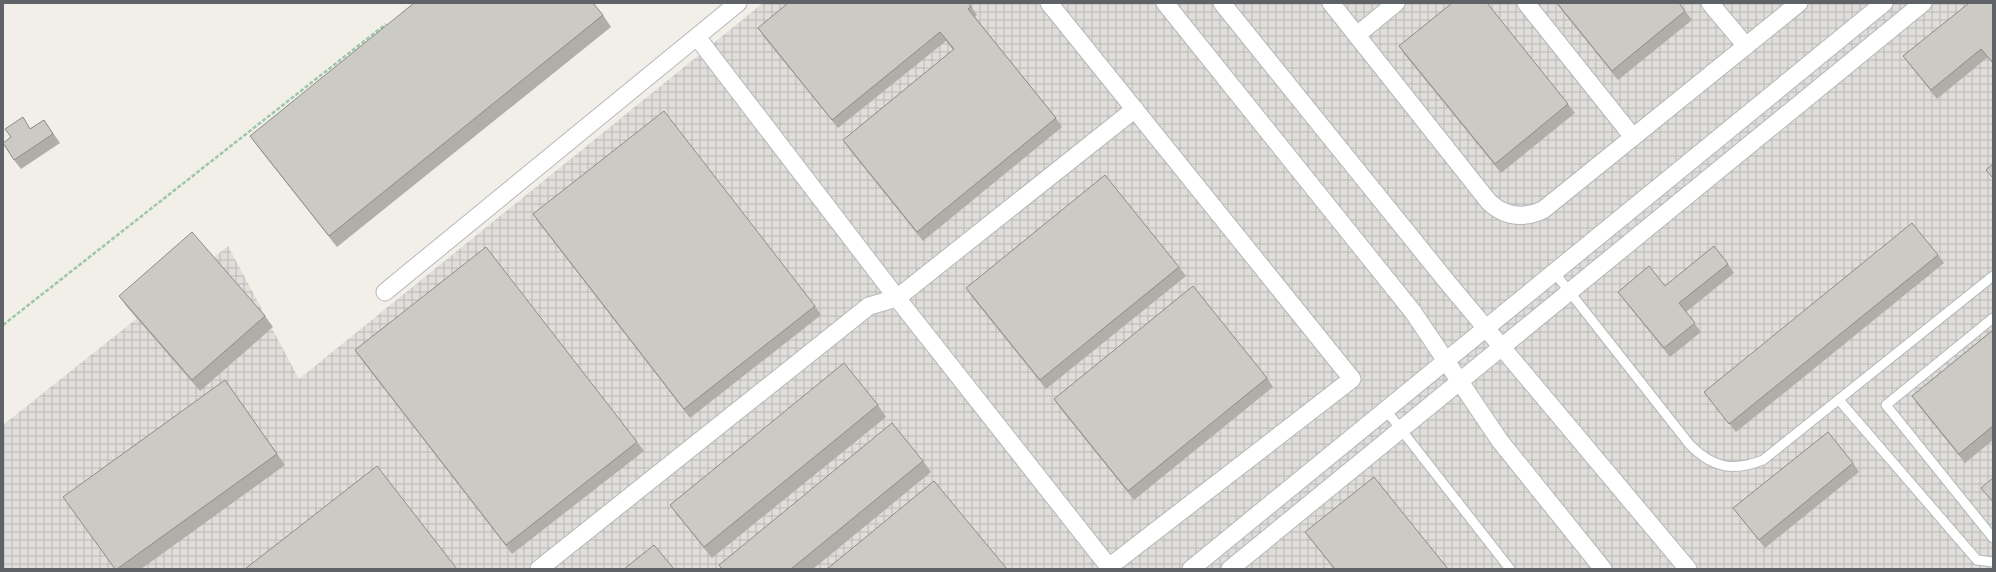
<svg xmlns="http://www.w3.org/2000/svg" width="1996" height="572" font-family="Cabin,sans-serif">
<defs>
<pattern id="industrial-grid" width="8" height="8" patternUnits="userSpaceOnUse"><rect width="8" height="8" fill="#e0deda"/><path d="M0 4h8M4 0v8" fill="none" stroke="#b9b8b5"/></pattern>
</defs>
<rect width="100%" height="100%" fill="#f1efe8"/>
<path fill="url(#industrial-grid)" d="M763 3H1993V569H3V425L228 246 299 379Z"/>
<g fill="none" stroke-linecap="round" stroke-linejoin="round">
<defs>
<g id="service">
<path d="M1554 272 1690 445C1713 468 1733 472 1763 460L1993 276"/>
<path d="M1993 318 1886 405 1993 538"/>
<path d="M1839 400 1977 560 1993 562"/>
<path d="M1385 409 1510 569"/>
</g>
<g id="minor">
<path d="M1165 3 1413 312 1500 441 1603 569"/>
<path d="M1222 3 1448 283 1688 569"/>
<path d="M1331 3 1489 202C1505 217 1523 219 1543 210L1799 3"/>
<path d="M1526 3 1633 137"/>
<path d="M1710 3 1746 46"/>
<path d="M1357 35 1396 3"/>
<path d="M697 37 897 298 1109 567 1352 379 1049 3"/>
<path d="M385 292 738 3"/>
<path d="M539 569 869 306 897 298 1135 109"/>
<path d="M1191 569 1884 3"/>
<path d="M1230 569 1923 3"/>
</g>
</defs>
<use href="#service" stroke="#b5b8bc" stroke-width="11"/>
<use href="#minor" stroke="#b5b8bc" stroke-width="19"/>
<path stroke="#9cc7a9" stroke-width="2.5" stroke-dasharray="4 2" stroke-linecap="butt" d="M3 325 386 24"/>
<use href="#service" stroke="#fff" stroke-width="9"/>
<use href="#minor" stroke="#fff" stroke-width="17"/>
</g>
<g fill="#afaea9">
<path d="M1556 3H1679L1692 20 1618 80Z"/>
<path d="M1993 3V64L1988 57 1937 99 1910 65 1903 56Z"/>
<path d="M971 6 977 15 975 17 1056 118 1062 127 923 241 849 149 843 140 953 50 946 41 838 128 764 37 758 28Z"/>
<path d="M603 15 611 27 337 247 258 147 250 136Z"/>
<path d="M1399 46 1568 104 1575 113 1501 173 1405 55Z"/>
<path d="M44 120 60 143 21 169 14 160 31 128Z"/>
<path d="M533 214 815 306 821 315 690 418 539 223Z"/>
<path d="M1938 255 1944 263 1736 432 1710 400 1704 392Z"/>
<path d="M1728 264 1734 273 1686 312 1701 332 1670 357 1624 300 1618 292 1665 286Z"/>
<path d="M1179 267 1186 276 1046 389 972 297 966 288Z"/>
<path d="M119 296 265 316 273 327 200 391 127 307Z"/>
<path d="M1993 330V440L1965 463 1918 405 1912 396Z"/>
<path d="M355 350 637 442 644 451 512 554 361 359Z"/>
<path d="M1267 378 1273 387 1134 500 1060 408 1054 399Z"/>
<path d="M225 380 285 465 141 569H115Z"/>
<path d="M878 405 886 417 712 558 678 516 670 505Z"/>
<path d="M923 461 931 472 813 569H722L719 565Z"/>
<path d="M1853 463 1859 472 1765 548 1740 517 1733 508Z"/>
<path d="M1305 532 1448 569H1334L1312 541Z"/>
</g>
<g fill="#cccac5" stroke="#8f8d8a">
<path d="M414 3H593L603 15 329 236 250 136Z"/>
<path d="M788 3H968L971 6 968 9 1056 118 917 232 843 140 954 49 940 32 832 120 758 28Z"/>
<path d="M1452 3H1487L1568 104 1495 164 1399 46Z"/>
<path d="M1557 3H1679L1685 11 1612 71Z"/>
<path d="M1969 3H1993V63L1981 49 1931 90 1903 56Z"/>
<path d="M664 111 815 306 684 409 533 214Z"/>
<path d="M23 117 30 129 44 120 53 134 14 160 3 143 11 137 5 129Z"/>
<path d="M1993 164V178L1986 170Z"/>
<path d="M1105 175 1179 267 1040 380 966 288Z"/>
<path d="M1912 223 1938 255 1729 424 1704 392Z"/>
<path d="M192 232 265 316 192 380 119 296Z"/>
<path d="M1714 246 1728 264 1679 303 1695 323 1664 348 1618 292 1649 266 1665 286Z"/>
<path d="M486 247 637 442 506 545 355 350Z"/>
<path d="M1193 286 1267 378 1128 491 1054 399Z"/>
<path d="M1993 330V426L1959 454 1912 396Z"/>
<path d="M844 363 878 405 704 547 670 505Z"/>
<path d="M225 380 277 454 117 569H115L63 497Z"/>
<path d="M892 423 923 461 791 569H722L719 565Z"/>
<path d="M1828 432 1853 463 1759 540 1733 508Z"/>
<path d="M377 466 457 569H245Z"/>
<path d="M1374 477 1448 569H1335L1305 532Z"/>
<path d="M1993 478V502L1981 488Z"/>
<path d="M934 481 1007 569H827Z"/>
<path d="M654 545 674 569H624Z"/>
</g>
<rect width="1996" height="572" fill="none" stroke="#5f6368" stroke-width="8"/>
</svg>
